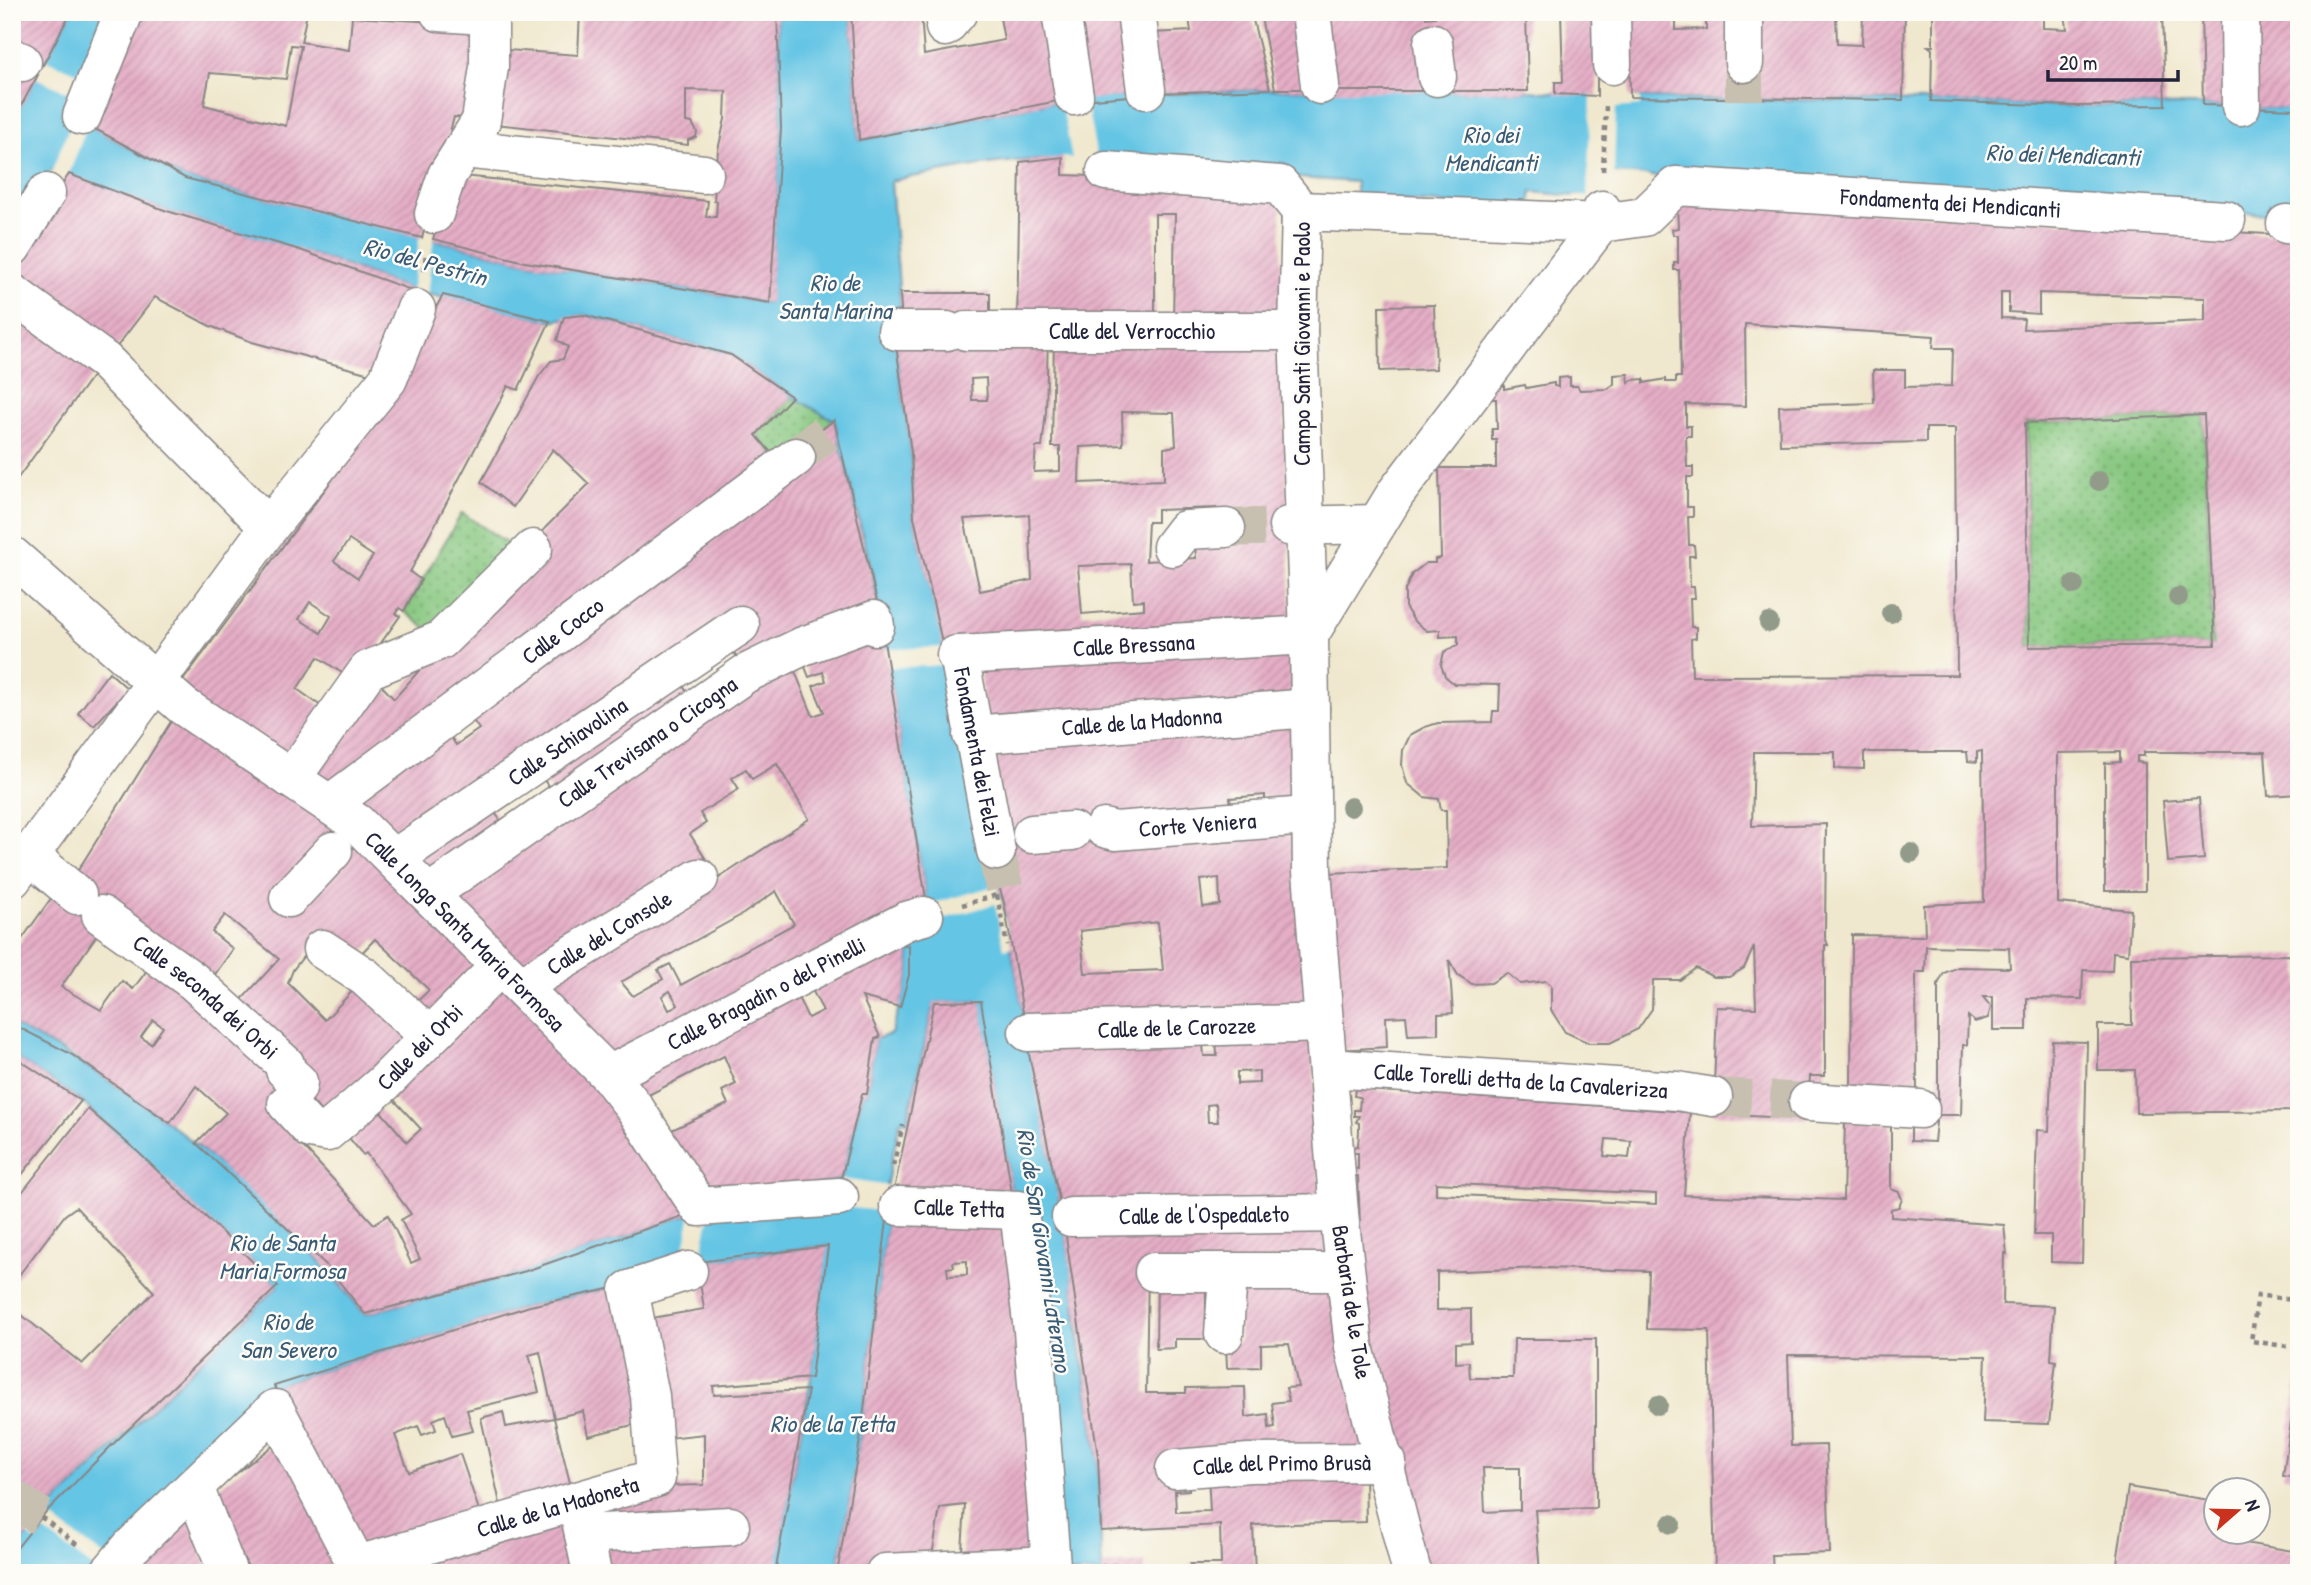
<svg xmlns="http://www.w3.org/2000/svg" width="2311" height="1585" font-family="'Patrick Hand',sans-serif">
<defs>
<pattern id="green-dots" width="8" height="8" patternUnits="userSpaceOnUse" patternTransform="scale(1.75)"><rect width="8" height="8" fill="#85c67e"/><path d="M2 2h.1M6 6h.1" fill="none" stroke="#6ca068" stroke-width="1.8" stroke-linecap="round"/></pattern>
<pattern id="building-hatch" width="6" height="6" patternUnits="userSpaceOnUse" patternTransform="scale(1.75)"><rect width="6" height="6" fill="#e5aec6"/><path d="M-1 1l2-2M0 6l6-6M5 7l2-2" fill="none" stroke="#c495ab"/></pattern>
</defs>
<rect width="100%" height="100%" fill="#fdfcf7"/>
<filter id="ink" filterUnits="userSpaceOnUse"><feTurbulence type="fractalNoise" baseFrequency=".0143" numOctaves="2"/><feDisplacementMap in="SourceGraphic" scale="14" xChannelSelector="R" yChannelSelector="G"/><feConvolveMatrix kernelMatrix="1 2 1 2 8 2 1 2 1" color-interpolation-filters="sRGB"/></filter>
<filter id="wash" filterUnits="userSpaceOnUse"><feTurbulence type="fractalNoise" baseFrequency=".00686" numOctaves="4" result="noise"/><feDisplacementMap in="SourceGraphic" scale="28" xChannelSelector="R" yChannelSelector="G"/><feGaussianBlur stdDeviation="1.57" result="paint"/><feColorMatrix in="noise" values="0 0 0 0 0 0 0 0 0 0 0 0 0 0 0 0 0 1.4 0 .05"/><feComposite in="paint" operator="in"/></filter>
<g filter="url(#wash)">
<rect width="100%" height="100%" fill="#f0e8ce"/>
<g fill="url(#green-dots)" stroke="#54745c" stroke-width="2">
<path d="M792 397 834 420 780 463 756 435Z"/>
<path d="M2204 415 2213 645 2029 647 2026 423Z"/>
<path d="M462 513 522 553 437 637 404 611Z"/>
</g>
<path fill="#65c5e4" stroke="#447490" stroke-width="2" d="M71 12H109L88 125 185 178 525 262 769 303 781 128 777 12H851L859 140 1068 99 1270 89 1528 91 1677 99 1931 101 2074 106 2202 105 2299 109V216L1614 174 1587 197 1532 192 1529 209 1356 198V182L1098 164C1029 152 959 168 891 181L902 326 895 338 911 452 914 517 1001 894 1071 1263 1079 1340 1098 1456 1102 1573H1058L1014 1206 980 1001 934 1003 907 1122 900 1121 881 1211 888 1212 861 1434 838 1568 826 1564 824 1573H774L811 1378 827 1246 700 1262 623 1286 530 1306 274 1386 96 1573H12V1554L45 1513 278 1286 81 1101 12 1055V1024C149 1094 268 1195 365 1314L526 1271 691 1213 841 1179 862 1094H867L875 1039 891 1034 909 975 910 929 927 905 873 577 834 420 792 397 731 355 584 315 550 321 417 292 330 260 167 211 52 170 12 232V122Z"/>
<g fill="#f0e8ce">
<path d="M46 60 81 74 73 95 36 78 39 63 43 65Z"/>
<path d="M1597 92 1630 94V97L1640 98V106L1616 108 1614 174 1649 176V179L1615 178 1588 200H1575L1574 196H1587L1591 96H1597Z"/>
<path d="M1086 100 1098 163V167L1063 161V157L1072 158 1061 101Z"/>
<path d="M73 118 89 122 69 174 67 177 54 174 43 190 40 188 52 170Z"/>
<path d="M420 233 434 235 427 296 412 290Z"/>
<path d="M947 647V665L885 668 882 649Z"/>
<path d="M998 885 1012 947 1004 949 995 904 926 924 927 905Z"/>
<path d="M841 1179 889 1186 885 1208 887 1212 837 1206Z"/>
<path d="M711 1209 700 1262 680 1270 691 1213Z"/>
<path d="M45 1513 111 1561 100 1573 44 1531 35 1541 27 1534Z"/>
</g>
<g id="blocks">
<g fill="url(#building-hatch)" fill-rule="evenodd">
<path d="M12 12H71L43 65 12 52Z"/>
<path d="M132 12 307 13 301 42 349 50 352 17 485 25 465 118 454 117 422 238 185 178 88 125ZM291 45 301 46 286 126 204 105 210 73 286 79Z"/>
<path d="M580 12H777L781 128 770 303 525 262 433 239 453 175 708 201 706 217H716L717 201H714L718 150 725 119 726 91 686 90V122L692 123 697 132 696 137 688 140V145L486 123 493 49 578 55Z"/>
<path d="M851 12H921L924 55 1004 40 999 12H1055L1068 99 859 140Z"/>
<path d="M1070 12H1126L1140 95 1083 100Z"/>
<path d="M1188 12H1251L1270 89 1159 93 1151 33 1191 31Z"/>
<path d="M1260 12H1307L1316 89H1275Z"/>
<path d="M1317 12H1426V18L1435 17 1434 12H1526L1528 91H1325Z"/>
<path d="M1561 12H1597V96L1555 94V82H1563Z"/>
<path d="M1629 12H1676V30L1706 29V12L1836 13 1837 44 1862 45 1863 12H1905L1903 100 1630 97Z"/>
<path d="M1933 12H2043V28L2067 29 2065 12H2162L2165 105 2074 106 1931 101 1932 49 1928 46H1933Z"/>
<path d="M2201 12H2236L2238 106 2203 105Z"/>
<path d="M2245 16 2299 17V109L2245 107Z"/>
<path d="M12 65 38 75 12 122Z"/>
<path d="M1063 157V175L1155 178 1281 192 1282 322 1173 323 1175 214H1155V322L1017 326 1020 162Z"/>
<path d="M69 174 167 211 300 250 417 292 381 377 252 342 210 326 155 297 109 357 12 288V263Z"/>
<path d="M1677 204 2001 218 2299 236V794L2268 796 2265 752H2144V756H2137V762L2145 763V891H2105V763L2120 762V752L2058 753V903L2131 910 2128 954 2113 952 2112 971 2083 970 2082 999 2027 998V1030H1993V997H1983L1991 1007 1988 1018 1975 1022 1968 1016 1967 1045H1963L1961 1115H1938V984L1944 973 1958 967 2010 968 2009 948 1926 946 1925 972H1916L1917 1093 1851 1089 1852 935 1925 936 1924 905 1984 902 1982 751 1977 752V762L1968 761 1967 752H1864V769L1835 768V752H1754L1752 826 1826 824 1825 937 1828 945H1825V1076H1810L1807 1119 1713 1114 1717 1007 1756 1008 1754 947 1744 968 1729 977H1713L1696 968 1680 980H1653L1652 1009 1638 1029 1610 1043H1589L1565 1032 1551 1010V985L1546 981 1520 984 1507 973 1491 983 1472 984 1458 975 1449 960 1453 1013 1438 1014V1034L1408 1035 1406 1016 1386 1017 1387 1047 1337 1050 1327 873 1447 868 1446 810H1441L1439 799 1424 797 1407 783 1402 765 1403 750 1410 735 1425 727 1438 723 1492 722 1493 711H1499L1500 685 1454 684 1445 676 1441 665 1444 652 1458 645V636L1440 637V630L1427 631 1414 621 1405 607V590L1412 574 1426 563H1435V559L1441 558 1439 468H1496V440H1492V429H1497L1496 399H1488V386L1504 385V389L1525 385 1526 388 1554 383V386L1558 387V378L1570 377V386H1577L1580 390 1608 389 1614 384V375L1628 374 1629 383 1632 380 1644 379V383L1666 379V382H1676V377H1681L1679 270H1674V263H1678V235H1673L1672 229 1678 228ZM2001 292H2009V312L2039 314V293L2205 298V321L2023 329 2024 319 2001 318ZM1745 324 1934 336 1933 348H1953L1952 386 1905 387V370H1873L1874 403 1779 406 1780 445 1926 442V428H1955L1957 675 1692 676 1691 639 1696 638V627H1691L1690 598H1695L1694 587H1690L1689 556H1695L1694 545H1689L1688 517H1693V507H1687V477H1693V467H1687L1686 436H1691V426H1686V404L1746 406ZM2204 415 2215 645 2029 647 2025 423Z"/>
<path d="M900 293H990V326L1048 337 1046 412 1042 447H1036L1034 472 1060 471V447H1052L1054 337 1282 341 1292 632 943 647 914 517 911 452 895 338 902 326ZM986 378 987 400H972L971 379ZM1122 412 1174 413 1176 446 1164 448V480L1079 483 1080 447 1123 445ZM1216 508 1215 517 1195 540 1196 558 1146 561 1148 522H1157V510ZM1029 515 1032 580 980 591 964 519ZM1131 564 1133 601 1144 600V609L1082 614 1078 566Z"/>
<path d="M443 295 550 321 518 390 508 386 410 572 421 580 404 611 399 608 396 614 400 616 354 681 318 657 297 689 332 714 292 770 176 690 364 437ZM349 540 373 556 358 578 334 561ZM310 602 331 616 321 633 299 619Z"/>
<path d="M1434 305 1436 369 1380 371 1379 306Z"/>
<path d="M12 313 101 364 12 486Z"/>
<path d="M584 315 731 355 792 397 756 435 780 463 334 797 300 775 370 673 394 699 547 526 589 484 553 449 513 507 481 482 539 376 551 361 563 359 568 347 557 340 564 317Z"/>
<path d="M834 420 879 610 742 667 726 637 400 852 341 801 443 725 456 745 479 729 464 708Z"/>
<path d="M881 623 927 905 612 1071 532 985 719 878 809 819 777 764 752 779 746 769 732 778 739 789 700 813 706 823 690 834 707 861 524 978 439 891 790 659 813 716 824 712 813 686 826 681 823 672 809 677 800 654ZM776 891 794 924 681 985 670 964 658 970 663 979 633 996 621 982 743 914ZM670 991 678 1005 669 1010 662 996Z"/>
<path d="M1292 641 1293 704 985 728 980 657Z"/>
<path d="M109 672 128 689 94 726 78 713Z"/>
<path d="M674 672 692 700 554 795 535 766Z"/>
<path d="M177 712 312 805 492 967 430 1030 408 1010 429 990 375 939 355 960 313 944 293 970 288 983 325 1020 361 982 422 1040 332 1125 234 1008 279 959 225 915 212 932 233 949 208 984 103 926 61 987 101 1010 122 981 133 989 154 961 300 1091 275 1116 374 1224 388 1215 411 1263 420 1259 401 1220 411 1214 366 1153 363 1155 341 1128 371 1100 407 1142 421 1129 383 1088 498 973 583 1061 691 1213 526 1271 365 1314 325 1264 196 1143 226 1113 196 1086 170 1123 71 1054 12 1024V953L57 890 70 883ZM153 1020 163 1027 151 1044 141 1037Z"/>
<path d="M1294 713 1297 810 1265 812V795L1230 798 1232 812 1296 823 1311 1019 1025 1024 1004 903 989 852 980 737ZM1219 878 1220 905 1203 907 1200 880ZM1158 922 1163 970 1085 973 1080 931Z"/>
<path d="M2199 798 2204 859 2168 862 2163 801Z"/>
<path d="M486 800 510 834 434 887 405 855Z"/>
<path d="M901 937 905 946 909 945V975L900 1007 862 997 880 1037 875 1039 867 1094H862L841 1179 703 1202 663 1134 728 1104 722 1091 736 1084 724 1056 637 1101 622 1081 791 983 808 1018 823 1011 805 976Z"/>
<path d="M2299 955V1111L2136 1113 2135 1070H2098V1025H2132L2131 957Z"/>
<path d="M981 1001 1014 1206 892 1199 934 1002Z"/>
<path d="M1312 1030 1320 1200 1060 1204 1026 1040 1202 1033 1204 1056H1217L1216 1032ZM1259 1071V1083L1237 1084V1072ZM1216 1104 1218 1122H1208L1207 1105Z"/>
<path d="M2052 1041 2087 1042 2082 1263 2051 1262V1235H2034L2037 1130 2049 1131Z"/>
<path d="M12 1055 81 1101 12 1187Z"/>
<path d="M1355 1089 1690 1112 1684 1195 1843 1200 1845 1121 1891 1124V1189L1899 1192 1902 1199 1899 1207 1891 1209V1217L2004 1225 2007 1254 2004 1253 2003 1304 2054 1306 2051 1360 2056 1361 2049 1424 1983 1422 1986 1356 1788 1355 1791 1446 1826 1445 1830 1553 1772 1555 1773 1573H1715L1709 1330 1647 1329 1649 1271 1544 1268 1437 1272V1310L1471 1309V1342L1456 1343V1363L1469 1362 1470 1378H1513L1514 1339H1596V1508L1535 1510 1540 1573H1425L1365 1346 1358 1176H1352V1168L1358 1169V1153H1352V1147L1358 1146 1359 1131V1123L1356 1122 1359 1116H1354V1110H1359L1360 1097 1354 1096ZM1606 1139 1631 1141 1629 1158 1604 1156ZM1436 1183 1656 1194V1204L1436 1194ZM1483 1468H1520V1510L1485 1512Z"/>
<path d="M88 1109 139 1153 278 1286 110 1447 45 1513 12 1554V1307L82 1364 154 1292 76 1207 65 1215 12 1284V1205Z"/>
<path d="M1936 1122 1934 1142 1911 1141V1127Z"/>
<path d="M888 1212 1010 1213 1043 1560 961 1566 965 1505 940 1508 930 1568H838L861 1434ZM967 1261V1275L948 1276 947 1268 954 1267 953 1262Z"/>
<path d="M1257 1225 1329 1226 1334 1269 1257 1271 1148 1267 1146 1393H1186V1388L1245 1387 1246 1417 1268 1414 1269 1428 1275 1427 1272 1403 1289 1401 1286 1388 1298 1387 1289 1344 1261 1345V1367L1227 1368 1226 1343 1239 1342V1277L1335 1276 1365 1454 1164 1459 1165 1478 1189 1477V1490L1175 1491 1176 1512 1210 1511 1208 1474 1228 1471H1365L1366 1522 1253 1525 1255 1573H1191L1190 1564H1221L1220 1525 1101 1531 1098 1456 1065 1230Z"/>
<path d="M828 1246 811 1378 713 1386 714 1395 808 1390 776 1568 604 1573 586 1502 662 1486 704 1485V1434L659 1439 640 1320 704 1309 697 1262Z"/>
<path d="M1157 1276 1206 1278V1339H1175V1348L1156 1349Z"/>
<path d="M623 1286 649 1421 588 1436 583 1411 554 1418 573 1495 503 1517 481 1418 503 1412 506 1427 554 1418 540 1352 529 1355 539 1392 467 1410 473 1431 452 1436 445 1415 433 1420 436 1430 422 1435 418 1426 395 1435 409 1472 460 1454 483 1522 362 1559 274 1386 530 1306Z"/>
<path d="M2297 1380 2299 1381V1478L2283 1476Z"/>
<path d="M284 1437 353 1573H251L211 1493Z"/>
<path d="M2128 1487 2216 1501V1532H2245L2244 1543 2299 1552V1573L2116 1570Z"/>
<path d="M569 1506 582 1573H369Z"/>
<path d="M187 1513 210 1573H118Z"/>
<path d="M1145 1563V1573H1102L1103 1565Z"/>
</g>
</g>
</g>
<g filter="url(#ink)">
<use href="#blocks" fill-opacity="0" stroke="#898584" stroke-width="2"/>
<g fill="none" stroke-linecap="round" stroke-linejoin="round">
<g stroke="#c7c0b1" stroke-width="38" stroke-dasharray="38 19" stroke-linecap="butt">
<path d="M1744 63V100"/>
<path d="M796 457 835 425"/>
<path d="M1226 528 1288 526"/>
<path d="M996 851 1005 892 1001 894"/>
<path d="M1713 1097 1808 1102"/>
<path d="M12 1498 41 1517"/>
</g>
<defs>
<g id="street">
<path d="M439 12 484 15"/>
<path d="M1061 12 1074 96"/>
<path d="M1136 12 1146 90"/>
<path d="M1311 12 1320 85"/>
<path d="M1611 12 1612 65"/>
<path d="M2240 12 2241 106"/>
<path d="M945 27 958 12"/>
<path d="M1433 43 1437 77"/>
<path d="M12 58 22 62"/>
<path d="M1744 63V12"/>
<path d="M82 116 124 12"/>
<path d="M463 149 704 174"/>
<path d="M1106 171 1280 185 1301 211"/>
<path d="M434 214 447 175 481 121 489 67V23L483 12"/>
<path d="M2286 224 2299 225"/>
<path d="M12 247 46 193"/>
<path d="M12 293 105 361 269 527"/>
<path d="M897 331H947"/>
<path id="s1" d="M966 331H1298"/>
<path d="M1288 526 1377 524"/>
<path d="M1172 547 1185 530 1226 528"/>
<path id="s2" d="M12 556 183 706 357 823 609 1075 634 1107 699 1207 839 1197"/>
<path id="s3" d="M956 655H959L996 851"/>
<path id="s4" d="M959 655 1309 635 1396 493 1601 223 1602 210"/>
<path id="s5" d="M972 735 1310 708"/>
<path d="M291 779 368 670 441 640 533 549"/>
<path id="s6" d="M330 804 796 457"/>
<path id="s7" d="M1104 828 1115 831 1294 817"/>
<path d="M1032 834 1072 831"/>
<path d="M29 855 77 895"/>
<path id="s8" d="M395 858 740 625"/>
<path d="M12 879 269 527 388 379 416 309"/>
<path id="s9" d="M429 894 745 674 803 646 874 620 875 626"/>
<path d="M289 898 333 851"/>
<path id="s10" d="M101 915 193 981 285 1064V1070L298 1082 297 1088"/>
<path d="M322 949 365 977 429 1036"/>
<path id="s11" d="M521 986 699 878"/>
<path id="s12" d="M1028 1032 1324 1023"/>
<path id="s13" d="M1329 1068 1677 1091 1713 1097"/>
<path id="s14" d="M609 1075 906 921 924 916"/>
<path d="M1808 1102 1920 1109"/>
<path id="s15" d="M287 1104 310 1129 327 1132 384 1083 500 966"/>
<path id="s16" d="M1071 1217 1339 1213"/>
<path d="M1154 1272H1345"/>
<path d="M1224 1334 1228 1274"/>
<path id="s17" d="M1175 1469 1249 1463 1387 1462"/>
<path d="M194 1487 228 1573"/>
<path d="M579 1510 592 1573"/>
<path d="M584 1534 730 1526"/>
<path id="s18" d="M358 1565 656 1478 650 1396 629 1290 688 1271"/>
<path d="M109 1573 131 1547 275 1409 361 1573"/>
<path d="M885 1573 1051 1565 1033 1331 1019 1210 899 1206"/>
<path id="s19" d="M1412 1573 1354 1347 1339 1213 1312 871 1309 635 1298 331 1301 211 1601 223 1644 217 1676 186 2226 220"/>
</g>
</defs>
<use href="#street" stroke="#898584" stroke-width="41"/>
<g stroke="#898584" stroke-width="4.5" stroke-dasharray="5 5" stroke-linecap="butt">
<path d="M1603 171 1606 106"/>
<path d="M424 271 426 252"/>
<path d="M997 895 1007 945"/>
<path d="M962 905 1000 894"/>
<path d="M893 1166 903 1125"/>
<path d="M2299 1301 2258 1295 2251 1341 2299 1348"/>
<path d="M41 1517 80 1547"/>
</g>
<use href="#street" stroke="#fff" stroke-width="38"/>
</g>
<g fill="#929a8a">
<circle cx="2099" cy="481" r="10"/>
<circle cx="2074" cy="585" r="10"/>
<circle cx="2178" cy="597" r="10"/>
<circle cx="1891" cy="613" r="10"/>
<circle cx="1769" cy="623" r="10"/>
<circle cx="1351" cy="807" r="10"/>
<circle cx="1911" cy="853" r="10"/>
<circle cx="1658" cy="1405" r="10"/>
<circle cx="1671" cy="1524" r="10"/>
</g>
</g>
<g text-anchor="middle" stroke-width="5" stroke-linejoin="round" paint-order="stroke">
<g font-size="23" fill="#22223b" stroke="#fdfcf7">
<text dy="8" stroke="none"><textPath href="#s19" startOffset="2035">Fondamenta dei Mendicanti</textPath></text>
<text dy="8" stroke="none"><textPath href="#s1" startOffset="166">Calle del Verrocchio</textPath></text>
<text transform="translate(1302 344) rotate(-90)" y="8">Campo Santi Giovanni e Paolo</text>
<text dy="8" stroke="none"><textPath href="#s6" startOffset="290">Calle Cocco</textPath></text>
<text dy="8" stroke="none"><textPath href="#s4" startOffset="175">Calle Bressana</textPath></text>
<text dy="8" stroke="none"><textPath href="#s5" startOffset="170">Calle de la Madonna</textPath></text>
<text dy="8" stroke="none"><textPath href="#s8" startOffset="208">Calle Schiavolina</textPath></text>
<text dy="8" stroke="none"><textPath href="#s9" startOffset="266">Calle Trevisana o Cicogna</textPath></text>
<text dy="8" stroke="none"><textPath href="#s3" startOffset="102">Fondamenta dei Felzi</textPath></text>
<text dy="8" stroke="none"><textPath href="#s7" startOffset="94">Corte Veniera</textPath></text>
<text dy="8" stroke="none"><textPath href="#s2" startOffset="590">Calle Longa Santa Maria Formosa</textPath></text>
<text dy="8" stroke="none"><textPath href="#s11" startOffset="103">Calle del Console</textPath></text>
<text dy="8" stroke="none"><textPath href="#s14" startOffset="177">Calle Bragadin o del Pinelli</textPath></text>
<text dy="8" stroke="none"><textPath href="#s10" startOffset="133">Calle seconda dei Orbi</textPath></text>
<text dy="8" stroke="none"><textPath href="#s12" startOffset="149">Calle de le Carozze</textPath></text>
<text dy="8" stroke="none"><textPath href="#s15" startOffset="177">Calle dei Orbi</textPath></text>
<text dy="8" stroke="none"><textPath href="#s13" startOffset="192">Calle Torelli detta de la Cavalerizza</textPath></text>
<text transform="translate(959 1208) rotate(2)" y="8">Calle Tetta</text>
<text dy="8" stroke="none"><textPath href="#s16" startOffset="133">Calle de l'Ospedaleto</textPath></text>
<text transform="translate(1352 1302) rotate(81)" y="8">Barbaria de le Tole</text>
<text dy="8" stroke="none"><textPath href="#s17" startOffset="107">Calle del Primo Brusà</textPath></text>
<text dy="8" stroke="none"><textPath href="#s18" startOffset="208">Calle de la Madoneta</textPath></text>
</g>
<g font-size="24" font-style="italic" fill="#395b76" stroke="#fdfcf7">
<text x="1491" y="143">Rio dei<tspan x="1491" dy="28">Mendicanti</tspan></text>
<text transform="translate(2063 155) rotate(2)" y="8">Rio dei Mendicanti</text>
<text transform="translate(425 262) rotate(15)" y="8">Rio del Pestrin</text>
<text x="835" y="291">Rio de<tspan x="835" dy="28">Santa Marina</tspan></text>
<text x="282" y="1251">Rio de Santa<tspan x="282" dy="28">Maria Formosa</tspan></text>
<text transform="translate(1044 1250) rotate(81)" y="8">Rio de San Giovanni Laterano</text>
<text x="288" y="1330">Rio de<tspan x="288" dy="28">San Severo</tspan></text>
<text x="832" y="1432">Rio de la Tetta</text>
</g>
</g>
<rect width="2311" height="1585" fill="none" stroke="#fdfcf7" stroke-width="42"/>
<g transform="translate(2237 1511) rotate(70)"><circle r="33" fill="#fdfcf7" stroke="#a5a5ac" stroke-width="2"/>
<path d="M0-5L12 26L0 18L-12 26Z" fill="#c8321e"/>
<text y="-10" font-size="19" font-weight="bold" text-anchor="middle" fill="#22223b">N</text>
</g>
<path d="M2048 70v10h130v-10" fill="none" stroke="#22223b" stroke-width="3.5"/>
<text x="2059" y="70" font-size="21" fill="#22223b" stroke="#fdfcf7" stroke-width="5" paint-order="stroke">20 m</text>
</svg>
